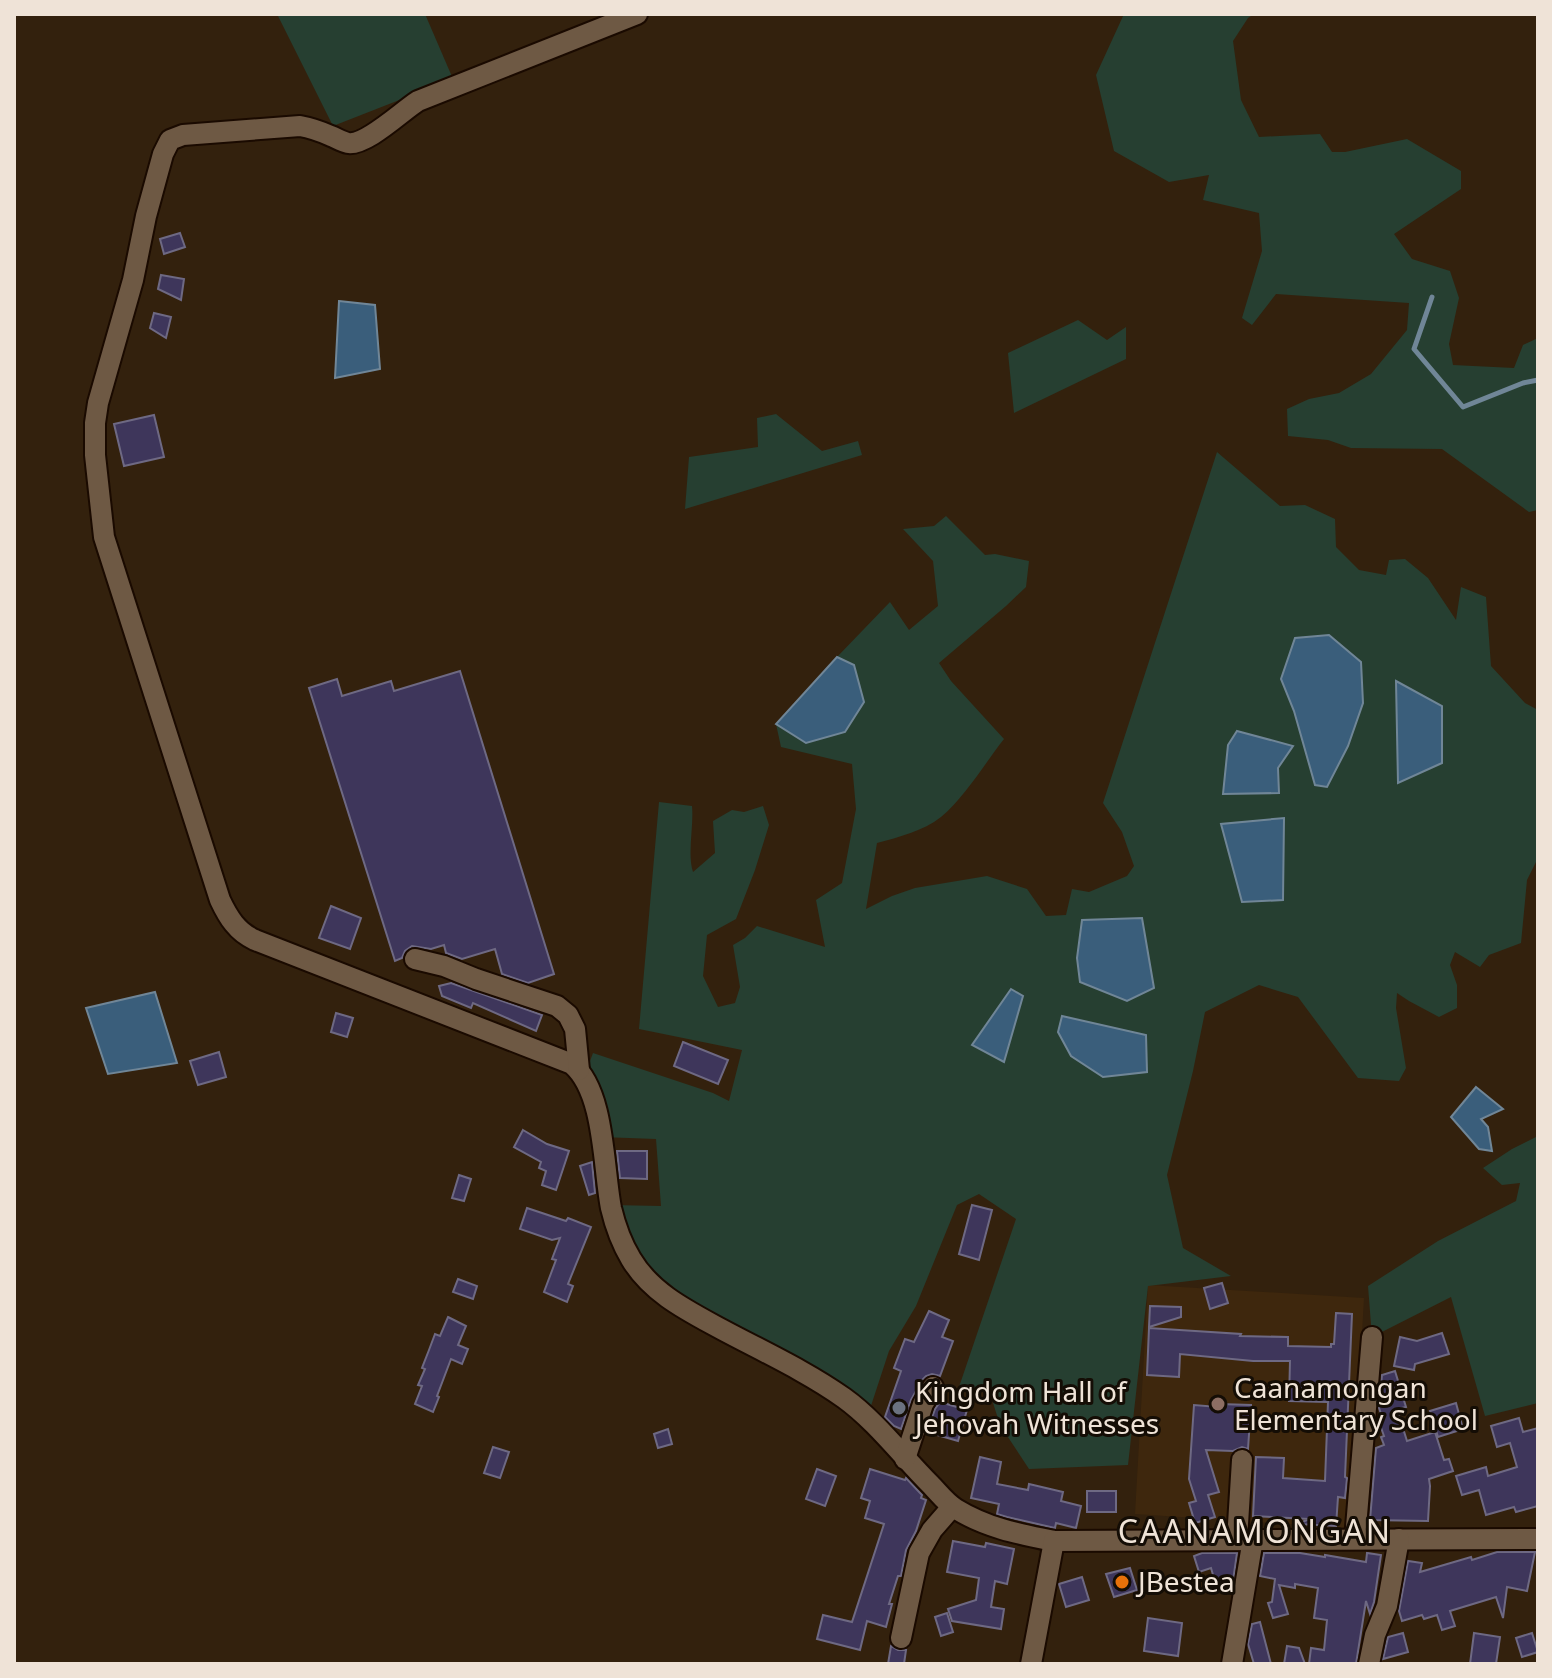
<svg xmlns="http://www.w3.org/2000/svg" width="1552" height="1678" font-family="'Noto Sans',sans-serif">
<rect width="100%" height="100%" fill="#33210d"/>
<path fill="#3e270d" d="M1148 1285 1364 1298 1351 1528 1135 1514Z"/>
<g fill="#263f31">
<path d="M277 14H425L453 79 333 126Z"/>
<path d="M1124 14H1254L1248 18 1233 41 1241 100 1259 137 1320 134 1332 152H1345L1407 139 1461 171V189L1394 234 1412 259 1450 271 1459 298 1449 344 1453 365 1514 368 1523 345 1538 338V510L1529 512 1442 449 1351 448 1328 440 1288 436 1287 409 1309 399 1339 393 1371 374 1407 330 1409 303 1276 294 1252 325 1242 318 1262 251 1259 213 1203 200 1209 175 1169 182 1114 151 1096 75Z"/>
<path d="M1078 320 1107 340 1126 327V359L1014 413 1008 353Z"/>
<path d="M776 414 822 451 858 441 862 455 685 509 689 457 758 447 757 418Z"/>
<path d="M1217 452 1280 506 1305 505 1335 519 1336 547 1359 570 1386 575 1389 560 1405 559 1428 578 1456 620 1461 587 1486 597 1491 666 1525 703 1538 710V858L1527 880 1521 943 1489 955 1480 967 1455 952 1450 965 1457 985V1008L1439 1017 1409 1001 1397 993 1396 1008 1406 1068 1399 1081 1358 1078 1298 997 1259 985 1205 1012 1193 1071 1167 1175 1183 1248 1231 1276 1148 1286 1128 1465 1029 1469 1000 1425 989 1390 959 1387 1016 1219 979 1194 957 1205 916 1306 889 1351 867 1418 638 1269 610 1205 661 1206 656 1139 601 1137 584 1077 593 1053 713 1093 729 1101 742 1050 639 1029 659 802 692 806C694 827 687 853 693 872L715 853 713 821 732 810 744 812 763 806 769 825 755 870 736 919 707 935 703 976 718 1007 735 1003 740 987 733 945 745 938 757 926 825 947 816 900 842 883 856 809 852 764 781 747 776 724 806 743 854 665 837 657 890 602 909 630 938 606 933 561 903 529 934 526 946 516 985 555 995 554 1029 561 1026 587 1006 606 939 663 951 681 1004 739C985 763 965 797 941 817 923 831 899 837 877 843L866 909 892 896 915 888 987 876 1027 889 1046 916 1066 915 1072 889 1089 892 1127 876 1134 866 1122 832 1103 803Z"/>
<path d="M1538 1136V1403L1485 1416 1451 1297 1372 1337 1368 1286 1438 1241 1516 1201 1520 1183 1502 1185 1483 1168 1512 1149Z"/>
</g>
<g fill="#3a5e7b" stroke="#708697" stroke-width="2">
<path d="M339 301 375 305 380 369 335 378Z"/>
<path d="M1329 635 1361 662 1363 703 1348 746 1327 787 1315 785 1294 711 1281 679 1295 638Z"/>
<path d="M837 657 854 665 864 702 845 732 806 743 776 724Z"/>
<path d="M1396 681 1442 706V763L1398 783Z"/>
<path d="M1237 731 1293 746 1278 768 1279 793 1223 794 1228 745Z"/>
<path d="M1284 818 1283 900 1242 902 1221 824Z"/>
<path d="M1142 918 1154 988 1127 1001 1080 982 1077 958 1082 920Z"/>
<path d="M1011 989 1023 996 1004 1062 972 1045Z"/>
<path d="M155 992 177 1063 108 1074 86 1008Z"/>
<path d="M1062 1016 1146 1035 1147 1072 1103 1077 1071 1056 1058 1032Z"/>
<path d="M1476 1087 1503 1109 1481 1119 1488 1127 1492 1151 1479 1149 1451 1117Z"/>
</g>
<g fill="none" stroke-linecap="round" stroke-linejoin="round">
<path stroke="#708697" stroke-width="5" d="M1432 297 1414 349 1463 407 1523 383 1538 380"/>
</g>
<g fill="#3e365b" stroke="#6e6983" stroke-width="2">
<path d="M180 233 185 247 164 254 160 239Z"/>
<path d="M161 275 184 279 181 300 158 289Z"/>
<path d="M154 313 171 317 166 338 150 328Z"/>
<path d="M154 415 164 457 124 466 114 424Z"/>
<path d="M460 671 554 974 528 983 502 974 495 949 462 959 446 953 444 945 431 949 412 946 405 951 402 958 395 961 309 688 337 679 342 696 391 681 394 691Z"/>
<path d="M331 906 361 918 350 949 319 938Z"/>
<path d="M451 983 542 1015 536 1031 473 1003 471 1008 442 996 439 986Z"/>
<path d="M336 1013 353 1018 347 1037 331 1032Z"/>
<path d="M683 1042 728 1060 718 1084 674 1066Z"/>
<path d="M219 1052 226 1077 198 1085 190 1061Z"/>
<path d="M523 1130 547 1144 569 1151 556 1190 542 1185 546 1171 539 1168 541 1162 514 1147Z"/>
<path d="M617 1151H647V1179L620 1178Z"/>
<path d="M592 1162 595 1193 589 1195 580 1166Z"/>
<path d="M459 1175 471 1179 464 1201 452 1198Z"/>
<path d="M972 1205 992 1210 979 1260 959 1254Z"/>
<path d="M527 1208 566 1221 568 1218 591 1227 568 1284 573 1286 567 1302 544 1292 556 1260 552 1259 560 1238 552 1240 520 1229Z"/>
<path d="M458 1279 477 1286 473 1299 453 1292Z"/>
<path d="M1222 1283 1228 1303 1210 1309 1204 1288Z"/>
<path d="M1150 1306 1181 1307V1317L1149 1327Z"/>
<path d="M929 1311 949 1320 942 1337 953 1341 940 1376 932 1374 926 1376 922 1380 911 1400 901 1429 894 1426 885 1417 901 1371 894 1368 905 1339 914 1342Z"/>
<path d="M1336 1313 1352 1314 1345 1477 1347 1478 1345 1498 1338 1497 1336 1526 1298 1524 1309 1519 1253 1516 1256 1457 1284 1458 1283 1478 1325 1481 1328 1402 1289 1401 1290 1361H1253L1180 1354 1179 1377 1147 1375 1149 1328 1241 1334 1240 1336 1288 1337V1346L1331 1347V1344H1334Z"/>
<path d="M448 1317 466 1326 458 1345 468 1349 462 1364 451 1359 437 1396 439 1397 433 1412 415 1404 422 1386 418 1385 425 1369 422 1368 429 1350 435 1334 440 1336Z"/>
<path d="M1442 1333 1449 1354 1415 1364 1414 1370 1394 1366 1400 1337 1417 1341Z"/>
<path d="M1395 1371 1406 1407 1397 1409 1407 1441 1435 1432 1444 1460 1449 1459 1453 1471 1429 1479 1430 1486 1428 1521 1370 1520 1376 1448 1384 1445 1381 1437 1384 1436 1378 1419 1382 1417 1379 1408 1382 1375Z"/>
<path d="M940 1402 967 1410 958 1441 927 1432 935 1409Z"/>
<path d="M1456 1403 1463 1429 1438 1437 1430 1411Z"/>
<path d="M1219 1404 1251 1405 1248 1449 1242 1447 1233 1451 1206 1450 1219 1492 1208 1495 1215 1517 1195 1523 1189 1503 1196 1501 1189 1479 1194 1405 1218 1407Z"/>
<path d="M1519 1418 1523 1432 1538 1428V1506L1516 1512 1514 1507 1486 1515 1479 1490 1462 1495 1456 1476 1486 1467 1488 1476 1517 1467 1510 1443 1497 1447 1491 1426Z"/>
<path d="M668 1429 672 1444 658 1448 654 1434Z"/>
<path d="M493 1447 509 1452 500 1478 484 1473Z"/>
<path d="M980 1457 1001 1462 997 1484 1028 1490 1029 1484 1063 1492 1061 1501 1081 1506 1076 1528 1056 1523 1055 1528 1007 1517 997 1514 999 1504 971 1498Z"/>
<path d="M817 1469 836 1476 825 1506 806 1499Z"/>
<path d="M870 1469 905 1480 906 1478 922 1495 921 1498 926 1500 916 1531 906 1550 901 1576H898L889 1604H892L886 1627 867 1621 860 1650 817 1639 823 1615 852 1622 884 1524 865 1518 870 1501 861 1498Z"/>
<rect x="1087" y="1491" width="29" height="21"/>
<path d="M953 1541 985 1547 986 1543 1014 1549 1007 1584 995 1581 991 1607 1004 1609 1001 1629 952 1621 948 1609 976 1600 979 1578 947 1572Z"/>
<path d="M1497 1552H1535L1527 1591 1507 1587 1503 1618 1496 1597 1450 1611 1455 1626 1442 1630 1437 1615 1424 1619 1422 1615 1402 1621 1399 1611 1408 1561 1422 1563 1420 1572 1471 1557 1472 1560Z"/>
<path d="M1202 1553H1237L1232 1588 1218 1592 1211 1568 1199 1572 1194 1556Z"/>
<path d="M1264 1553H1300L1325 1557V1555L1366 1562 1367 1553 1381 1555 1374 1602 1370 1614 1366 1601 1356 1664H1309L1311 1648 1324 1650 1327 1620 1314 1618 1318 1588 1295 1584V1588L1279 1585 1288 1614 1273 1618 1268 1603 1272 1602 1275 1579 1260 1576Z"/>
<path d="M1130 1568 1137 1590 1114 1597 1106 1574Z"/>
<path d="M1082 1577 1089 1600 1066 1607 1059 1584Z"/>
<path d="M947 1613 953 1632 941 1636 935 1617Z"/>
<path d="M1148 1618 1182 1623 1178 1656 1144 1651Z"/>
<path d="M1260 1622 1271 1664H1254L1248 1644 1252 1624Z"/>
<path d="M1403 1633 1408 1652 1383 1659 1388 1637Z"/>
<path d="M1474 1633 1500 1637 1496 1664H1470Z"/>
<path d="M1532 1633 1538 1652 1522 1657 1516 1638Z"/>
<path d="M891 1646 898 1650H906L904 1664H888Z"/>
<path d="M1287 1646 1299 1648 1305 1664H1284Z"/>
</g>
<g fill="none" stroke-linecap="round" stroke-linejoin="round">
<defs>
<g id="minor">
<path d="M637 14 418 101C402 111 366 146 348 143 343 142 336 138 331 136 320 131 311 128 300 126L183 135 170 140 163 154 146 216 133 280 98 403 95 423V455L104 537 220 900C228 917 237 932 255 940L572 1064C605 1092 603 1167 611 1208 615 1225 622 1244 631 1259 651 1293 688 1311 721 1329 762 1351 806 1371 844 1398 876 1421 902 1456 930 1484 938 1492 946 1503 956 1509 987 1528 1019 1534 1054 1541"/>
<path d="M415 959 444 966 476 979 557 1006 568 1015 575 1029 579 1070"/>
<path d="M905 1459 923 1404 933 1387"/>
<path d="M1355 1539 1372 1337"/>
<path d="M1237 1540 1242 1460"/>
<path d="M901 1638 919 1553 932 1530 952 1507"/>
<path d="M1031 1664 1054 1541 1538 1539"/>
<path d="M1232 1664 1253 1539"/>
<path d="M1369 1664 1375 1635 1387 1606 1399 1539"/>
</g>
</defs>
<use href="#minor" stroke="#1a0a00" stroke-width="24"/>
<use href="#minor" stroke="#6e5944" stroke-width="20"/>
</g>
<circle fill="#8d6e63" stroke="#140d05" stroke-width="3" cx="1218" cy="1404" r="8"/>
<circle fill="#6b7280" stroke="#140d05" stroke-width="3" cx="899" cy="1408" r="8"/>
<circle fill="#e8710a" stroke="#140d05" stroke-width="3" cx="1122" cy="1582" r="8"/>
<g text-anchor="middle" stroke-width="6" stroke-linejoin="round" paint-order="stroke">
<g font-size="28" fill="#efe3d7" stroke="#140d05" text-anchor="start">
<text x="1234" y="1398">Caanamongan<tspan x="1234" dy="32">Elementary School</tspan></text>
<text x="915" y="1402">Kingdom Hall of<tspan x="915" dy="32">Jehovah Witnesses</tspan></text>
<text x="1138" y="1592">JBestea</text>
</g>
<g font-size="32" letter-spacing="2" fill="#efe3d7" stroke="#140d05">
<text x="1255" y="1543">CAANAMONGAN</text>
</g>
</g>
<rect width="1552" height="1678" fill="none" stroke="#efe3d7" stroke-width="32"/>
</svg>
